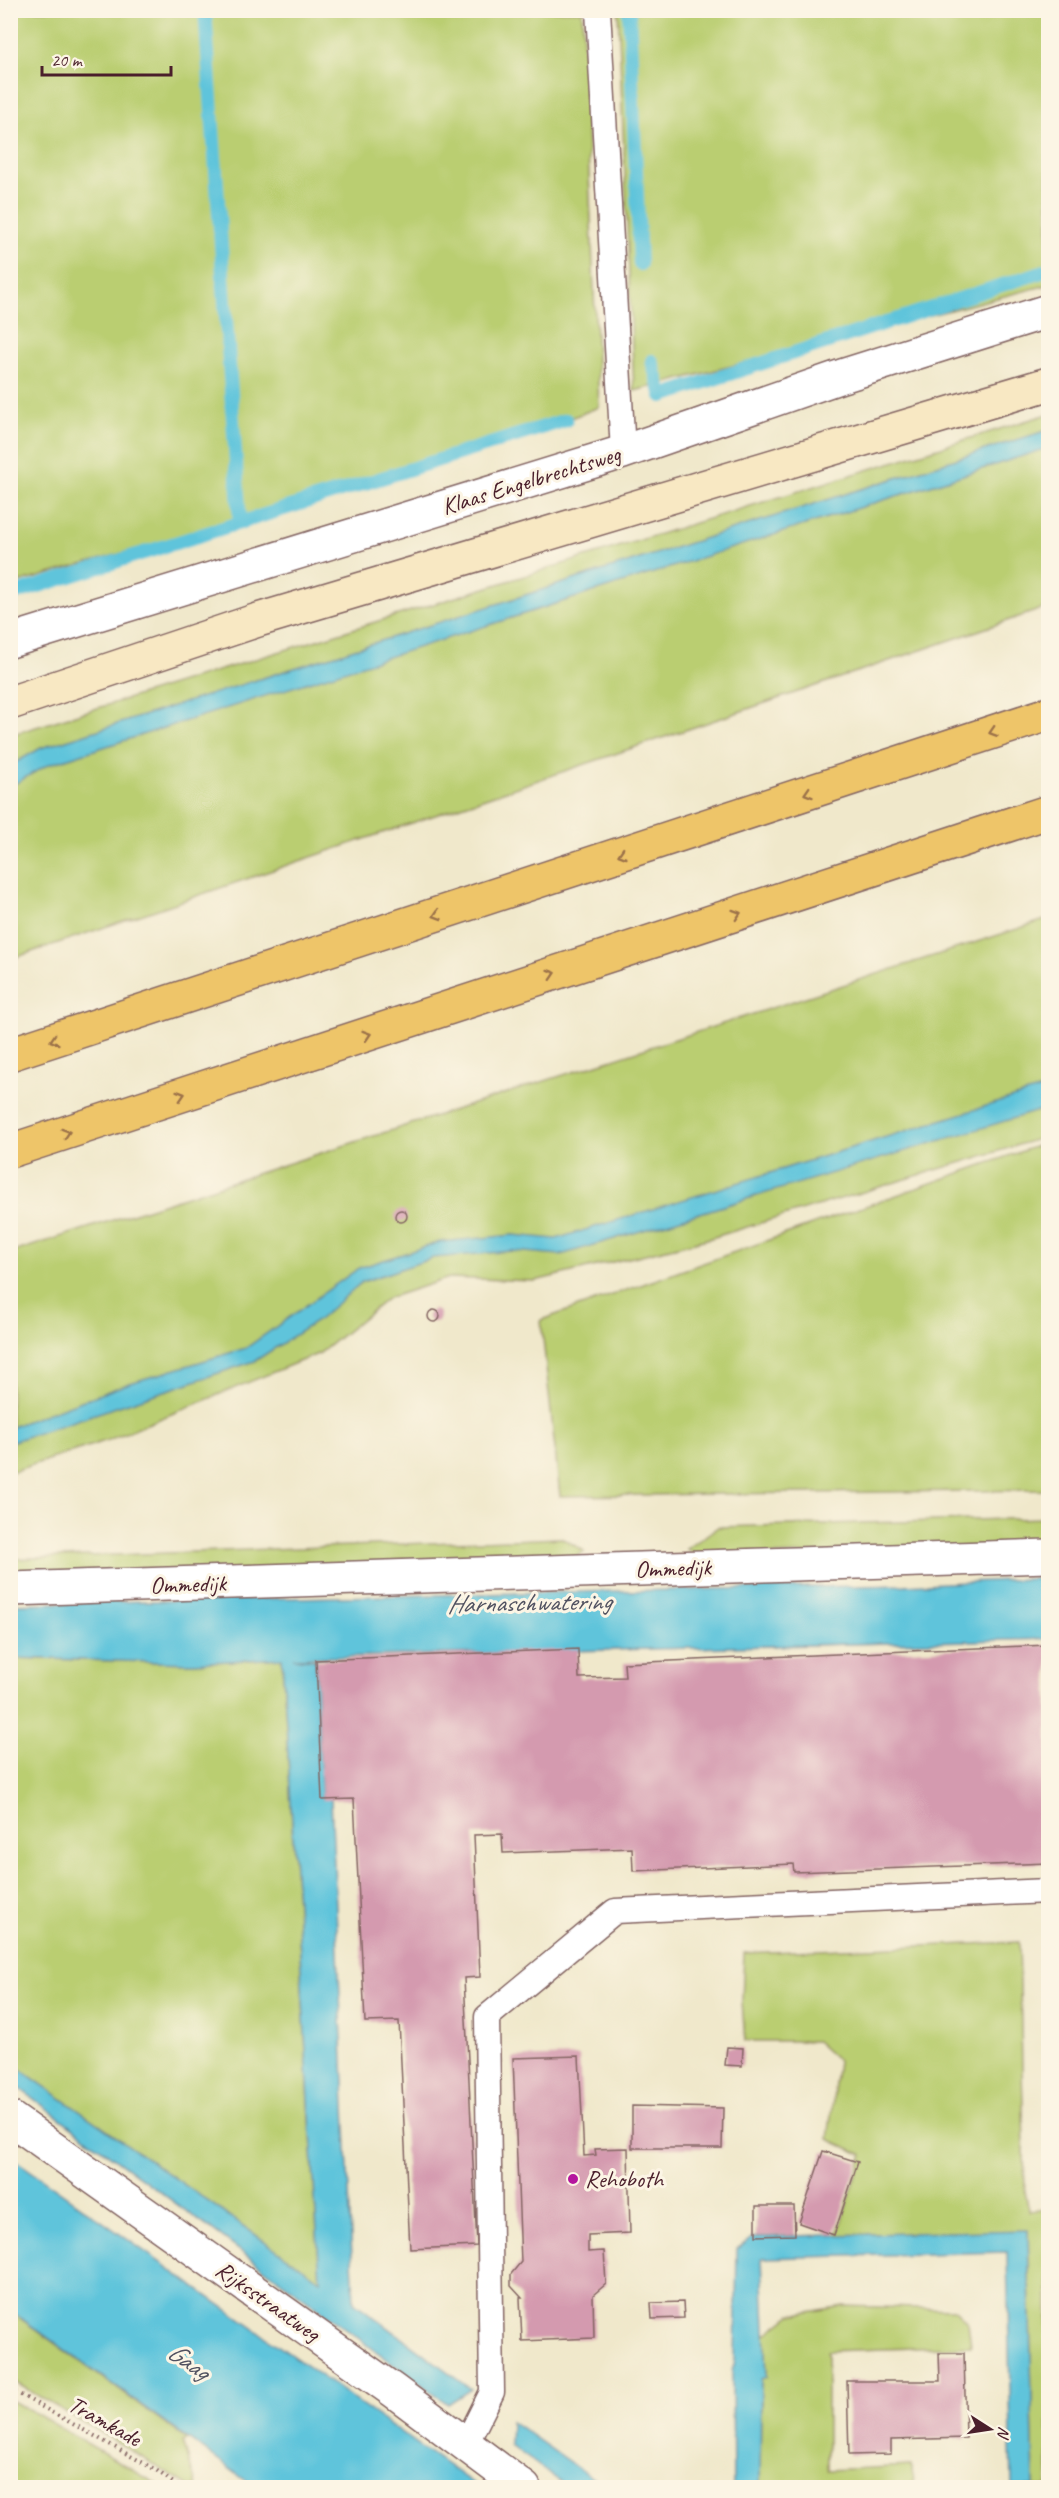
<svg xmlns="http://www.w3.org/2000/svg" width="1059" height="2498" font-family="Caveat,sans-serif">
<rect width="100%" height="100%" fill="#fcf5e5"/>
<filter id="ink" filterUnits="userSpaceOnUse"><feTurbulence type="fractalNoise" baseFrequency=".0167" numOctaves="2"/><feDisplacementMap in="SourceGraphic" scale="12" xChannelSelector="R" yChannelSelector="G"/><feConvolveMatrix kernelMatrix="1 2 1 2 8 2 1 2 1" color-interpolation-filters="sRGB"/></filter>
<filter id="wash" filterUnits="userSpaceOnUse"><feTurbulence type="fractalNoise" baseFrequency=".008" numOctaves="4" result="noise"/><feDisplacementMap in="SourceGraphic" scale="24" xChannelSelector="R" yChannelSelector="G"/><feGaussianBlur stdDeviation="1.35" result="paint"/><feColorMatrix in="noise" values="0 0 0 0 0 0 0 0 0 0 0 0 0 0 0 0 0 1.4 0 .05"/><feComposite in="paint" operator="in"/></filter>
<g filter="url(#wash)">
<rect width="100%" height="100%" fill="#f0e8cb"/>
<g fill="#bace71" stroke="#82764e" stroke-width="1.5">
<path d="M11 10 582 11 599 407 509 442 11 585Z"/>
<path d="M618 11H1048V285L634 391Z"/>
<path d="M1048 414V607L11 959 10 735Z"/>
<path d="M1048 919V1136L711 1238 535 1281 449 1278 388 1298 320 1353 108 1440 11 1472 10 1253Z"/>
<path d="M1048 1142V1490L560 1496 541 1320Z"/>
<path d="M1048 1518V1547L699 1557 687 1549 718 1527Z"/>
<path d="M562 1538 584 1551 567 1563 11 1583 10 1559Z"/>
<path d="M11 1658 193 1663 282 1658 320 2281 11 2063Z"/>
<path d="M1019 1942 1025 2191 1029 2211 1048 2209V2487H1034L1028 2231 837 2235 863 2155 828 2139 838 2061 816 2041H745L742 2002 744 1953Z"/>
<path d="M843 2306 954 2309 968 2323 971 2346 827 2351V2470L912 2466 913 2487 760 2488 761 2378 767 2377 765 2335 791 2315Z"/>
<path d="M10 2311 188 2440 183 2442 197 2487H189L132 2451 11 2380Z"/>
<path d="M10 2400 30 2410 162 2487H11Z"/>
</g>
<g fill="#5ec4db" stroke="#547283" stroke-width="1.5">
<path d="M1048 430V448L47 765 11 786V765L41 748Z"/>
<path d="M1048 1087V1108L561 1255 512 1251 433 1258 362 1282 317 1321 255 1361 11 1442V1428L16 1425 130 1383 246 1348 359 1268 440 1242 513 1235 556 1239Z"/>
<path d="M1048 1578V1639L293 1658 316 1660 322 1799H331L354 2302 471 2389 448 2404 11 2082V2063L320 2280 282 1658 193 1663 11 1658 10 1604 905 1585Z"/>
<path d="M11 2157 478 2487H255L11 2311Z"/>
<path d="M1028 2230 1034 2487H1012L1007 2252 762 2258 767 2377 761 2379 760 2487H733L732 2370 735 2361 737 2249 754 2237Z"/>
<path d="M511 2421 605 2487H568L510 2445Z"/>
</g>
<g fill="none" stroke-linecap="round" stroke-linejoin="round">
<g stroke="#5ec4db" stroke-width="14">
<path d="M205 10 240 523"/>
<path d="M629 10 640 264"/>
<path d="M652 361 662 396 1048 270"/>
<path d="M10 595 566 420"/>
</g>
</g>
<g id="blocks">
<g fill="#d49aaf">
<circle cx="401" cy="1216" r="6"/>
<circle cx="434" cy="1316" r="6"/>
<path d="M1048 1645V1863L794 1872 793 1864 633 1871 632 1848 503 1853 502 1834 474 1835 480 1977 464 1978 477 2246 410 2249 399 2021 365 2022 354 1799 322 1800 316 1660 578 1649 579 1678 625 1677 624 1663Z"/>
<path d="M727 2047 743 2048 742 2066 725 2065Z"/>
<path d="M579 2056 584 2156 596 2155 595 2149 628 2148 630 2233 588 2235V2252L604 2251 606 2284 593 2295 594 2338 522 2341 520 2298H522L511 2286V2274L521 2262 513 2058Z"/>
<path d="M632 2106 723 2108 722 2148H632Z"/>
<path d="M823 2151 858 2162 834 2235 799 2223Z"/>
<path d="M756 2206H794L795 2235 756 2236Z"/>
<path d="M683 2302 684 2318 652 2319 651 2303Z"/>
<path d="M939 2353H964L966 2438 891 2440V2454L849 2455 847 2381H940Z"/>
</g>
</g>
</g>
<g filter="url(#ink)">
<use href="#blocks" fill-opacity="0" stroke="#846563" stroke-width="1.5"/>
<g fill="none" stroke-linecap="round" stroke-linejoin="round">
<defs>
<g id="lane">
<path d="M598 10 623 452"/>
<path d="M466 2444 492 2392 487 2017 615 1911 1048 1891"/>
</g>
<g id="street">
<path d="M10 641 623 452 842 376 1048 311"/>
<path d="M10 1589 1048 1556"/>
<path d="M10 2118 394 2391 524 2488"/>
</g>
<path id="secondary" d="M10 703 258 620 1048 384"/>
<g id="highway">
<path d="M10 1054 1048 714"/>
<path d="M10 1151 1048 812"/>
</g>
</defs>
<use href="#lane" stroke="#846563" stroke-width="27"/>
<use href="#street" stroke="#846563" stroke-width="36"/>
<use href="#secondary" stroke="#846563" stroke-width="36"/>
<use href="#highway" stroke="#846563" stroke-width="36"/>
<path stroke="#846563" stroke-width="4" stroke-dasharray="1.5 4.5" stroke-linecap="butt" d="M10 2389 156 2470 180 2488"/>
<use href="#lane" stroke="#fff" stroke-width="24"/>
<use href="#street" stroke="#fff" stroke-width="33"/>
<use href="#secondary" stroke="#f8e8c3" stroke-width="33"/>
<use href="#highway" stroke="#eec569" stroke-width="33"/>
</g>
<defs><path id="oneway-chevron" d="M-2-3.5L2.5 0L-2 3.5" fill="none" stroke-width="1.6" stroke-linecap="round" stroke-linejoin="round" transform="scale(1.5)"/></defs>
<g stroke="#9c724a">
<use href="#oneway-chevron" transform="translate(993 732) rotate(162)"/>
<use href="#oneway-chevron" transform="translate(808 793) rotate(162)"/>
<use href="#oneway-chevron" transform="translate(622 854) rotate(162)"/>
<use href="#oneway-chevron" transform="translate(737 914) rotate(-18)"/>
<use href="#oneway-chevron" transform="translate(437 915) rotate(162)"/>
<use href="#oneway-chevron" transform="translate(552 974) rotate(-18)"/>
<use href="#oneway-chevron" transform="translate(367 1035) rotate(-18)"/>
<use href="#oneway-chevron" transform="translate(54 1040) rotate(162)"/>
<use href="#oneway-chevron" transform="translate(181 1095) rotate(-18)"/>
<use href="#oneway-chevron" transform="translate(66 1133) rotate(-18)"/>
</g>
</g>
<circle fill="#b5179e" stroke="#fcf5e5" stroke-width="2" cx="573" cy="2179" r="6"/>
<g text-anchor="middle" stroke-width="6" stroke-linejoin="round" paint-order="stroke">
<g font-size="24" fill="#4a1f2b" stroke="#fcf5e5">
<text transform="translate(531 480) rotate(-17)" y="8">Klaas Engelbrechtsweg</text>
<text transform="translate(673 1568) rotate(-2)" y="8">Ommedijk</text>
<text transform="translate(188 1584) rotate(-2)" y="8">Ommedijk</text>
<text transform="translate(268 2301) rotate(35)" y="8">Rijksstraatweg</text>
<text transform="translate(105 2421) rotate(29)" y="8">Tramkade</text>
</g>
<g font-size="24" fill="#4a1f2b" stroke="#fcf5e5" text-anchor="start">
<text x="585" y="2187">Rehoboth</text>
</g>
<g font-size="26" font-style="italic" fill="#505160" stroke="#fcf5e5">
<text transform="translate(529 1602) rotate(-1)" y="9">Harnaschwatering</text>
<text transform="translate(189 2361) rotate(35)" y="9">Gaag</text>
</g>
</g>
<rect width="1059" height="2498" fill="none" stroke="#fcf5e5" stroke-width="36"/>
<g transform="translate(990 2429) rotate(102)" stroke="#fcf5e5" stroke-width="4.5" paint-order="stroke">
<path d="M0-4.5L10 22L0 15L-10 22Z" fill="#4a1f2b"/>
<text y="-9" font-size="16" font-weight="bold" text-anchor="middle" fill="#4a1f2b">N</text>
</g>
<path d="M42 66v9h129v-9" fill="none" stroke="#4a1f2b" stroke-width="3"/>
<text x="51" y="66" font-size="18" fill="#4a1f2b" stroke="#fcf5e5" stroke-width="4.5" paint-order="stroke">20 m</text>
</svg>
